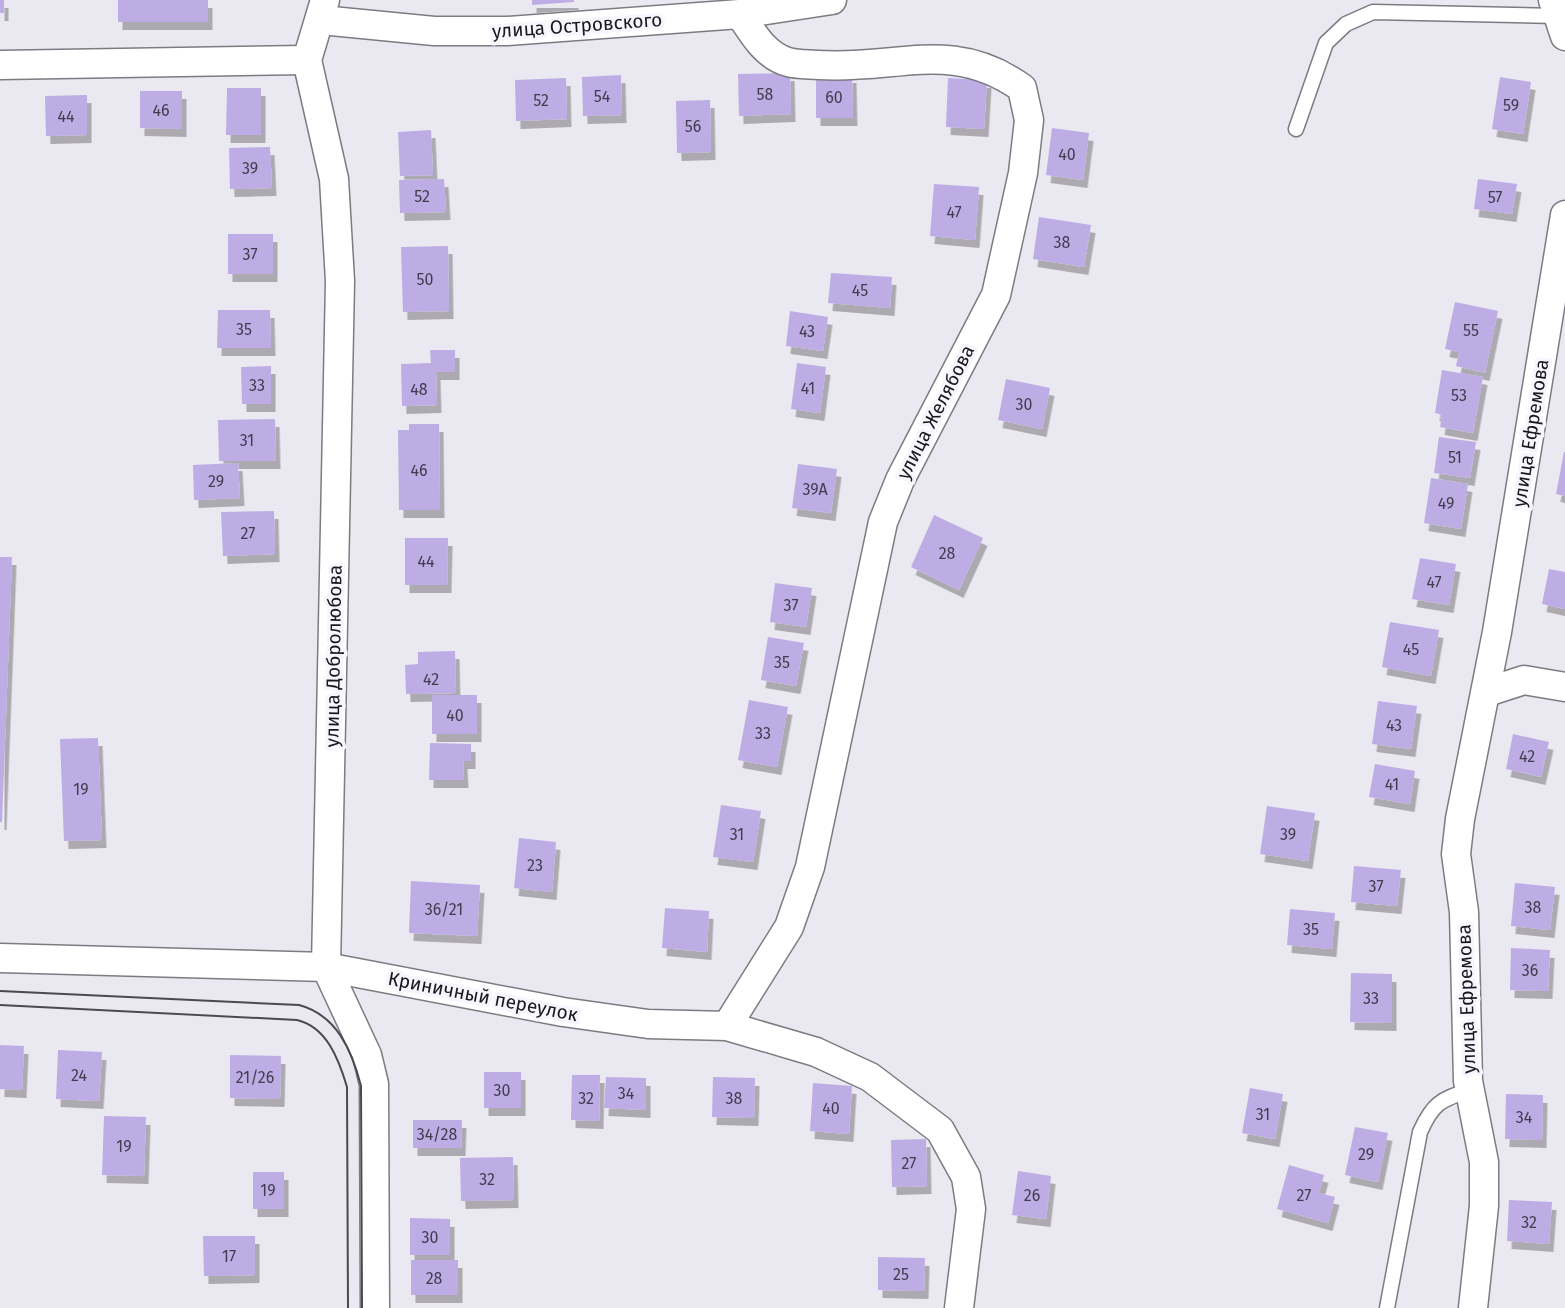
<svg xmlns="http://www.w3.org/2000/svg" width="1565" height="1308" font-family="'Fira Sans',sans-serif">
<defs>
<filter id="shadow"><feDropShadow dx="4.5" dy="8" stdDeviation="0" flood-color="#0004"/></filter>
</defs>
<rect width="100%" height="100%" fill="#eae8f0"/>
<g fill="#beade5" filter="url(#shadow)">
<rect x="0" y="0" width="4" height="13"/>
<rect x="118" y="0" width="90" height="22"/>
<path d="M532 0H574V2L532 5Z"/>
<path d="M790 73 791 114 739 116 738 74Z"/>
<path d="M621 75 622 115 583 116 582 77Z"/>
<path d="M852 75 853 118H816V76Z"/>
<path d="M1500 77 1531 82 1523 134 1492 129Z"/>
<path d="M566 78 567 119 516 121 515 80Z"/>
<path d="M948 78 987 80 984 129 946 127Z"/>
<path d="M227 88H261V135H226Z"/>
<path d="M140 91H182V129L140 128Z"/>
<path d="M87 95V135L46 136 45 96Z"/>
<path d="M710 100 711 152 677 153 676 101Z"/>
<path d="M1052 128 1089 133 1083 180 1046 175Z"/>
<path d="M431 130 433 175 400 176 398 132Z"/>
<path d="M270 147 272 188 230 189 229 148Z"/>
<path d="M444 179 446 212 400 213 399 180Z"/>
<path d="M1478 179 1517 184 1512 214 1474 209Z"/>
<path d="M934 184 979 187 975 240 930 236Z"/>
<path d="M1039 217 1091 225 1084 267 1033 259Z"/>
<rect x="228" y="234" width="45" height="40"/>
<path d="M448 246 449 311 403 312 401 247Z"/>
<path d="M831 273 892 277 890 308 828 303Z"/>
<path d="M1455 302 1498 311 1485 373 1456 366 1459 352 1445 349Z"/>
<path d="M218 310H270L271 348H217Z"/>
<path d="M790 311 828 317 823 351 786 346Z"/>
<path d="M430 350H455V372H436L437 405 402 406 401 364 431 363Z"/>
<path d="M797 363 826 367 820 413 791 409Z"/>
<path d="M271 366V404H242L241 367Z"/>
<path d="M1442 370 1483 377 1473 433 1440 427 1442 415 1435 413Z"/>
<path d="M1006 379 1050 388 1042 429 998 420Z"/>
<path d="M275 419 276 461H219L218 420Z"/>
<path d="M409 424H439L440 510H399L398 430H409Z"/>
<path d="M1439 437 1476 442 1470 478 1434 473Z"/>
<path d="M1564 452H1565V496L1556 494Z"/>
<path d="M238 463 240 498 194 500 193 465Z"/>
<path d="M798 464 837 469 831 513 792 508Z"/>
<path d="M1431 478 1468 484 1461 529 1424 523Z"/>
<path d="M274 511 275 554 223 556 221 512Z"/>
<path d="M934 515 983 538 959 590 911 567Z"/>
<path d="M405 538H448L447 585H405Z"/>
<path d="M0 557H12L2 822H0Z"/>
<path d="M1420 558 1456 564 1449 605 1412 599Z"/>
<path d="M1549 569 1565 572V609L1542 604Z"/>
<path d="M775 583 812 588 806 627 770 622Z"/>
<path d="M1390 622 1439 630 1431 676 1382 667Z"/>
<path d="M768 637 804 643 796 686 761 680Z"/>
<path d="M455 651 456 693 406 694 405 665 418 664V652Z"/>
<rect x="432" y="695" width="45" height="39"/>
<path d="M749 700 788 707 777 767 738 760Z"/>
<path d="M1378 701 1417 706 1411 749 1372 744Z"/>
<path d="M1513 734 1549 742 1541 777 1506 769Z"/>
<path d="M98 738 102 840 64 841 60 739Z"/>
<path d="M430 743 471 744V761H463L464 780H429Z"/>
<path d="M1375 764 1415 771 1410 804 1369 797Z"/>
<path d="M721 805 761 811 753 862 713 857Z"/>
<path d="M1267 806 1315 813 1308 861 1260 854Z"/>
<path d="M519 838 556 842 552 892 514 888Z"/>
<path d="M1354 866 1401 870 1397 906 1351 902Z"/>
<path d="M411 881 480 885 477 936 409 933Z"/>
<path d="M1515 883 1555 887 1550 930 1511 926Z"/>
<path d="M665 908 709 911 707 952 662 948Z"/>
<path d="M1290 909 1335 913 1332 949 1287 945Z"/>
<path d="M1511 948 1550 950 1548 991 1510 990Z"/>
<path d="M1351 973 1392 974V1023L1350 1022Z"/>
<path d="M0 1045 24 1046 22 1090 0 1089Z"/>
<path d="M58 1050 102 1052 99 1101 56 1099Z"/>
<path d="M230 1055 281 1056 280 1099 230 1098Z"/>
<rect x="484" y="1072" width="37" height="36"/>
<path d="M572 1075H600L599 1121 571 1120Z"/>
<path d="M606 1077 646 1078V1110L604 1108Z"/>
<path d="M713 1077 755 1078 754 1118 712 1117Z"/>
<path d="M813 1083 852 1086 849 1134 810 1131Z"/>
<path d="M1250 1088 1283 1094 1275 1139 1242 1133Z"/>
<path d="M1506 1094 1543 1095 1542 1140 1505 1139Z"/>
<path d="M104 1116 146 1117 144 1176 102 1175Z"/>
<path d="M413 1120H462L461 1148H413Z"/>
<path d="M1355 1127 1388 1133 1378 1182 1345 1175Z"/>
<path d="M926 1139 927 1186 892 1187 891 1140Z"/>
<path d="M513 1157 514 1200 461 1201 460 1158Z"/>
<path d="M1289 1165 1324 1175 1319 1193 1335 1197 1328 1223 1277 1209Z"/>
<path d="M1018 1171 1051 1176 1046 1219 1012 1215Z"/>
<rect x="253" y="1172" width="31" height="37"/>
<path d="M1509 1200 1552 1202 1549 1244 1507 1241Z"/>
<path d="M410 1218 450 1219V1255H410Z"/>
<path d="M203 1236H255V1275L204 1276Z"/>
<path d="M878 1257 925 1258 924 1291 878 1290Z"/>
<rect x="411" y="1260" width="47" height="35"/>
</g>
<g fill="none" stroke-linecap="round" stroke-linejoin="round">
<defs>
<g id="lane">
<path d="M1296 129 1326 43 1346 24 1373 12 1557 16"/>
<path d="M1387 1308 1420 1132C1433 1103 1440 1100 1470 1090"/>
</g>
<g id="street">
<path d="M325 0 307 60 334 179 340 281 326 967 367 1055 374 1084 375 1308"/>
<path d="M1553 0 1565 36"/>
<path d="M321 20 434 31H507L740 14 832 0"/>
<path d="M0 65 307 60"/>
<path d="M1487 692 1524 680 1565 687"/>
<path d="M0 958 326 967 563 1012 648 1024 727 1026 816 1052 870 1077 940 1130 966 1177 971 1209 959 1308"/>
<path d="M727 1026 789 927 810 867 883 522 900 480 996 295 1023 173 1029 120 1022 88C952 38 897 70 820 65 810 64 797 65 788 62 765 56 752 32 740 14"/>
<path d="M1473 1308 1484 1206V1162L1468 1081 1464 912 1456 854 1460 819 1497 632 1565 215"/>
</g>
</defs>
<use href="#lane" stroke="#7d7b82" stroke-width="17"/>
<use href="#street" stroke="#7d7b82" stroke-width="31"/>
<use href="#lane" stroke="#fff" stroke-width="14"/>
<use href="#street" stroke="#fff" stroke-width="28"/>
<g stroke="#4a494d" stroke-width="2">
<path d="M0 991 299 1005C337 1015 352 1051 361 1086L362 1308"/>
<path d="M0 1005 297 1020C327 1027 339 1060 347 1087L348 1308"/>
</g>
</g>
<g text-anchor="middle" stroke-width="7" stroke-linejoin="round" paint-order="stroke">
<g font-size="16" fill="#423d4e">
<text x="765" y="100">58</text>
<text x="602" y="102">54</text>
<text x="834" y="103">60</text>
<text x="541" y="106">52</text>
<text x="1511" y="111">59</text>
<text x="161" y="116">46</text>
<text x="66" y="122">44</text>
<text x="693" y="132">56</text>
<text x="1067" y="160">40</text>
<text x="250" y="174">39</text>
<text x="422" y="202">52</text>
<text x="1495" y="203">57</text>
<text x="954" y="218">47</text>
<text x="1062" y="248">38</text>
<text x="250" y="260">37</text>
<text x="425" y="285">50</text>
<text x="860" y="296">45</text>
<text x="244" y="335">35</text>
<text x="1471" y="336">55</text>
<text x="807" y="337">43</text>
<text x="257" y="391">33</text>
<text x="808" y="394">41</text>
<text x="419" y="395">48</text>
<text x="1459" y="401">53</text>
<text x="1024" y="410">30</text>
<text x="247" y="446">31</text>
<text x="1455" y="463">51</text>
<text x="419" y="476">46</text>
<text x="216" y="487">29</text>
<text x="815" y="495">39А</text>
<text x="1446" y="509">49</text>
<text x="248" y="539">27</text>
<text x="947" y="559">28</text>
<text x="426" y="567">44</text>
<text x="1434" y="588">47</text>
<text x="791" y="611">37</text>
<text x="1411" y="655">45</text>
<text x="782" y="668">35</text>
<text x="431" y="685">42</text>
<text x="455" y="721">40</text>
<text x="1394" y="731">43</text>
<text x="763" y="739">33</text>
<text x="1527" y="762">42</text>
<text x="1392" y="790">41</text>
<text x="81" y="795">19</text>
<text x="737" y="840">31</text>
<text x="1288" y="840">39</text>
<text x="535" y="871">23</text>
<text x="1376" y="892">37</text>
<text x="1533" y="913">38</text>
<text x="444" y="915">36/21</text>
<text x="1311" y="935">35</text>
<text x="1530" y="976">36</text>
<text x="1371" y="1004">33</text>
<text x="79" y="1081">24</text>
<text x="255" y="1083">21/26</text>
<text x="502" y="1096">30</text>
<text x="626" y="1099">34</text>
<text x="586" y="1104">32</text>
<text x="734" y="1104">38</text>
<text x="831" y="1114">40</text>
<text x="1263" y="1120">31</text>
<text x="1524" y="1123">34</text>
<text x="437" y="1140">34/28</text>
<text x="124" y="1152">19</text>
<text x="1366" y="1160">29</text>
<text x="909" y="1169">27</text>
<text x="487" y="1185">32</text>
<text x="268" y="1196">19</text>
<text x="1032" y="1201">26</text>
<text x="1304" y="1201">27</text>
<text x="1529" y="1228">32</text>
<text x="430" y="1243">30</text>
<text x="229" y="1262">17</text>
<text x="901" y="1280">25</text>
<text x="434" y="1284">28</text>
</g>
<g font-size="19" fill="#19181b" stroke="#f7f5fd">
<text transform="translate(577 25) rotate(-4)" y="7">улица Островского</text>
<text transform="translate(935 412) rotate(-63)" y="7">улица Желябова</text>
<text transform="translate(1530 433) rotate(-81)" y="7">улица Ефремова</text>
<text transform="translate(333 656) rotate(-89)" y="7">улица Добролюбова</text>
<text transform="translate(483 996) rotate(11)" y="7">Криничный переулок</text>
<text transform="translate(1466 999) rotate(-92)" y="7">улица Ефремова</text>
</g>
</g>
</svg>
